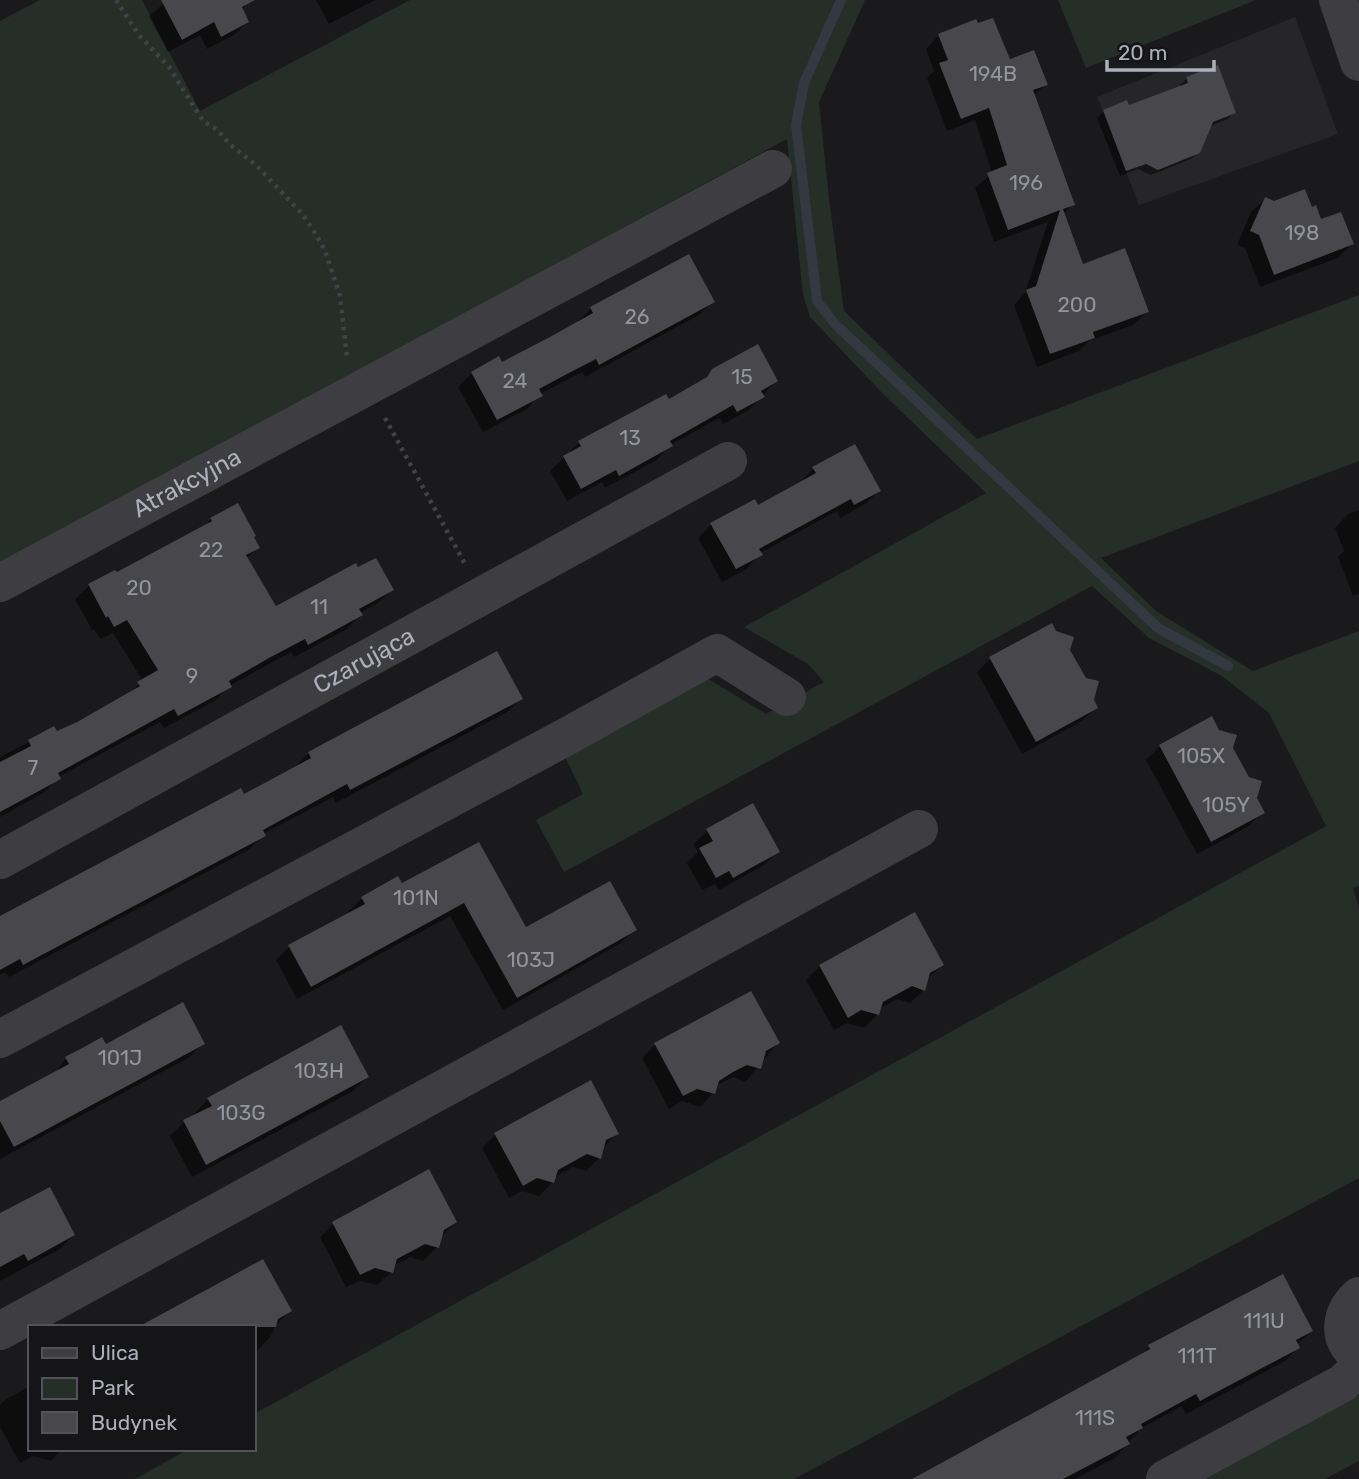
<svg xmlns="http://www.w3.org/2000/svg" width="1359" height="1479" font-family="Rubik,sans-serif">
<rect width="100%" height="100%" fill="#1a1a1c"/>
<path fill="#262629" d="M1295 17 1338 134 1139 205 1097 97Z"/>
<g fill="#262e28">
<path d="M40 0H142L200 111 410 0H865L819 102 829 199 844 311 977 439 1359 295V461L1101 558 1156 611 1253 671 1359 631V886L1353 888 1359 908V1178L794 1479H135L189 1449H254V1414L1326 826 1269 713 1222 676 1149 638 1092 586 564 872 536 820 583 794 564 755 705 677 766 714 824 682 808 664 744 627 986 493 883 394 810 317 803 295 787 139 0 565V21Z"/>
<path d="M1058 0H1256L1086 68Z"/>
<path d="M1359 1395V1461L1325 1479H1202Z"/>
</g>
<g fill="#0007">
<path d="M168 0H252L241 10 247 22 234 35 207 49 200 35 168 52 149 16Z"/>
<path d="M316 0H375L329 24Z"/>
<path d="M939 35 1009 62 1046 84 1033 96 1073 204 1063 214 1082 266 1147 312 1133 325 1089 341 1079 351 1037 367 1014 305 1025 293 1048 222 994 242 975 188 992 173 975 120 947 131 927 78 934 71 926 49Z"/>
<path d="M1187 78 1234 112 1228 119 1210 126 1198 152 1191 159 1151 175 1138 169 1120 176 1097 118 1104 111 1129 107 1181 87 1180 85Z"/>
<path d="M1265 199 1274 203 1311 209 1320 221 1352 244 1338 258 1260 287 1245 248 1237 245 1251 212Z"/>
<path d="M688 256 713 301 699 315 585 377 582 372 540 394 527 409 483 432 458 387 472 373 501 365 577 322 591 309Z"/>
<path d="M713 370 776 381 749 410 723 424 719 418 670 445 657 460 605 488 602 482 567 501 550 471 579 443 668 401 700 383Z"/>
<path d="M813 469 879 491 865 504 840 518 837 511 760 553 747 569 722 582 698 538 712 524 757 507 800 482Z"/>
<path d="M1359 510V594L1353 596 1338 557 1344 551 1335 528 1348 514Z"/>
<path d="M211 519 252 537 258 547 246 559 275 608 358 570 392 590 378 603 360 613V615L347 629 294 657 291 652 229 686 216 700 164 728 160 722 58 777 45 792 0 817V757L54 729 56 733 124 697 143 681 113 633 100 639 94 629 92 630 75 599 89 586 116 575 203 527Z"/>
<path d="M1068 650 1096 707 1082 721 1022 754 977 672 990 659Z"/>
<path d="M520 699 507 712 336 803 333 797 263 834 250 849 9 977 5 972 0 975V918L243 796 295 767 309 753Z"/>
<path d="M1211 718 1231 748 1263 812 1249 826 1197 854 1146 760 1160 746Z"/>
<path d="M707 831 778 851 764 865 719 890 715 884 702 890 687 863 698 852 694 844Z"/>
<path d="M478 844 525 930 635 929 621 943 503 1010 450 916 297 999 276 960 289 947 349 914 348 912 362 898 401 886Z"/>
<path d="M942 965 927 979 924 990 910 1003 897 999 879 1009 878 1014 864 1028 847 1023 834 1030 806 980 820 966Z"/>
<path d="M203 1043 190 1057 0 1159V1103L54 1074 66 1059 105 1046Z"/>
<path d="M778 1043 745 1082 733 1077 717 1085 713 1093 700 1107 682 1101 669 1109 642 1058 655 1045Z"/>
<path d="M367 1077 353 1091 192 1177 170 1136 184 1122 196 1115 195 1113 208 1099Z"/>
<path d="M617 1133 604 1147 599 1158 586 1171 572 1167 555 1177 553 1182 539 1196 522 1191 509 1198 482 1148 495 1135Z"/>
<path d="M0 1215 73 1235 60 1249 0 1281Z"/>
<path d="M455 1222 442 1236 437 1247 423 1261 410 1257 393 1266 391 1272 377 1285 360 1281 346 1287 320 1237 333 1224Z"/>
<path d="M1282 1277 1311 1331 1297 1345 1298 1347 1285 1361 1186 1414 1182 1406 1140 1429 1115 1458 1075 1479H914L1137 1358 1149 1347Z"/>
<path d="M290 1311 275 1326 271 1336 258 1350 254 1348V1327Z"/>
<path d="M30 1386V1449H62L51 1461 33 1456 20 1463 0 1427V1405L6 1399Z"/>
</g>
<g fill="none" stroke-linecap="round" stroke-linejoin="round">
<path stroke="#333941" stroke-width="10" d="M841 0 804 83 796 125 817 301 835 324 1158 628 1228 666"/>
</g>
<g fill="#47474c">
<path d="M161 0H255L242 7 249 22 221 37 214 22 182 40Z"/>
<path d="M993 18 1010 59 1034 50 1048 85 1033 90 1075 205 1063 209 1083 264 1125 248 1149 312 1093 332 1095 338 1050 354 1026 290 1036 286 1060 210 1008 230 987 173 1007 165 989 108 961 119 939 63 948 60 938 34 976 19 978 23Z"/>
<path d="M1218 65 1236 113 1213 122 1200 153 1158 170 1146 164 1126 171 1103 110 1127 100 1129 105 1188 83 1186 77Z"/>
<path d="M1305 189 1312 207 1316 205 1321 219 1341 212 1354 244 1274 275 1259 235 1250 231 1265 197 1274 201Z"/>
<path d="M689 254 715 302 599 365 596 359 567 374 539 389 543 396 497 420 471 372 499 356 502 362 548 338 593 313 590 307Z"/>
<path d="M758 344 778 381 761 391 765 397 737 412 733 405 670 441 673 446 619 476 616 470 581 489 563 456 581 446 578 441 666 394 669 399 707 377 712 369Z"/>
<path d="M855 444 881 491 854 505 851 499 759 549 763 555 736 569 710 523 755 499 758 505 816 473 812 467Z"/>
<path d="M238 503 256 536 254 537 260 548 246 555 276 606 356 563 358 567 376 558 394 590 359 609 363 615 308 645 305 639 269 658 229 681 232 687 178 716 174 709 58 773 61 779 0 812V762L31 746 28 740 54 726 57 731 77 722 140 686 137 682 158 670 127 620 114 627 108 616 106 618 88 584 115 570 117 572 212 521 210 518Z"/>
<path d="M1052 623 1056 631 1074 637 1070 650 1086 678 1099 681 1094 700 1098 708 1036 742 989 657Z"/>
<path d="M497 651 523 699 350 790 347 784 263 830 266 836 23 965 20 959 0 970V916L241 788 244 794 311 758 308 752Z"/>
<path d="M1212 716 1219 730 1237 735 1233 748 1249 777 1262 781 1257 798 1265 813 1211 842 1159 745Z"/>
<path d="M753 803 780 852 733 878 729 871 716 878 699 848 713 841 706 829Z"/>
<path d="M479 842 526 927 610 881 637 930 517 998 464 903 311 987 288 945 365 904 361 897 398 876 402 883Z"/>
<path d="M915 912 944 965 930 973 925 991 912 986 883 1002 879 1015 861 1010 848 1018 819 965Z"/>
<path d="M751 991 780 1043 766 1051 761 1069 747 1065 733 1072 719 1081 715 1094 697 1089 683 1096 654 1043Z"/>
<path d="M183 1002 205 1044 14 1147 0 1121V1101L69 1064 65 1057 84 1047 102 1037 106 1044Z"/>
<path d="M341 1025 369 1077 206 1165 183 1120 212 1106 207 1098Z"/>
<path d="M591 1080 619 1134 606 1140 601 1159 587 1154 558 1170 554 1183 537 1178 523 1186 494 1133Z"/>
<path d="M429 1169 457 1222 444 1230 439 1248 425 1244 397 1259 393 1273 375 1268 360 1275 332 1222Z"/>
<path d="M50 1187 75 1235 28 1261 24 1254 0 1267V1213Z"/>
<path d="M263 1259 292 1311 278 1319 276 1327H138Z"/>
<path d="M1283 1274 1313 1331 1296 1340 1300 1348 1200 1401 1196 1394 1141 1424 1143 1428 1126 1437 1130 1444 1063 1479H912L1150 1349 1148 1345Z"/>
</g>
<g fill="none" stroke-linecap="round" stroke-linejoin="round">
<g stroke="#414247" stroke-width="4.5" stroke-dasharray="3.5 5" stroke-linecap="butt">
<path d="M116 0 138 34 169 67 203 121 217 130 233 147 256 165 303 215 317 236 325 251 340 296 347 357"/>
<path d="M385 418 465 564"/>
</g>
<g stroke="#3d3d42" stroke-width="38">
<path d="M1338 0 1359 62"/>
<path id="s1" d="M0 583 773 169"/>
<path id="s2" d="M0 860 728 461"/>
<path d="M0 1039 564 738 717 653 787 697"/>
<path d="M1359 1296C1340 1313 1336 1340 1359 1356"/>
<path d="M0 1331 919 829"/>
<path d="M1165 1479 1343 1383 1359 1367"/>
</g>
</g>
<g text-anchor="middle" stroke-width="5" stroke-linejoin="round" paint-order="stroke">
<g font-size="21" fill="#94969e">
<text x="993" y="81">194B</text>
<text x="1026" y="190">196</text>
<text x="1302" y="240">198</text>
<text x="1077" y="312">200</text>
<text x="637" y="324">26</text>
<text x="742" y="384">15</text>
<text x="515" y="388">24</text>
<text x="630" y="445">13</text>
<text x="211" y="557">22</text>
<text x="139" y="595">20</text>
<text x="319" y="614">11</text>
<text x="192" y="683">9</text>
<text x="1201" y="763">105X</text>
<text x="33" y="775">7</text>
<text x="1226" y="812">105Y</text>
<text x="416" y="905">101N</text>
<text x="531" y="967">103J</text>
<text x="120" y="1065">101J</text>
<text x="319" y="1078">103H</text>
<text x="241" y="1120">103G</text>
<text x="1264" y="1328">111U</text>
<text x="1197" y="1363">111T</text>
<text x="1095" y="1425">111S</text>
</g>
<g font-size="24" fill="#adb0ba" stroke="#151517">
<text dy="8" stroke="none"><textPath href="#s1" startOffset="212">Atrakcyjna</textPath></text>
<text dy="8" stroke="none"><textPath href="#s2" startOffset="415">Czarująca</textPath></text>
</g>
</g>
<rect x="28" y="1325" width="228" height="126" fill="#151517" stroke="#525358" stroke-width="2"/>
<rect x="42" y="1348" width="35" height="10" fill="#3d3d42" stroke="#525358" stroke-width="2"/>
<text x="91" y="1360" font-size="21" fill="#adb0ba">Ulica</text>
<rect x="42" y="1378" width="35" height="21" fill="#262e28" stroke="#525358" stroke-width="2"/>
<text x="91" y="1395" font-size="21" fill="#adb0ba">Park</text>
<rect x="42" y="1412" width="35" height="21" fill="#47474c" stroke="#525358" stroke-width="2"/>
<text x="91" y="1430" font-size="21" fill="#adb0ba">Budynek</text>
<path d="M1107 60v10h107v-10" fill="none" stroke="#adb0ba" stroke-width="3.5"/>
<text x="1118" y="60" font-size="21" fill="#adb0ba" stroke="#151517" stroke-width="5" paint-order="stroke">20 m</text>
</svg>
